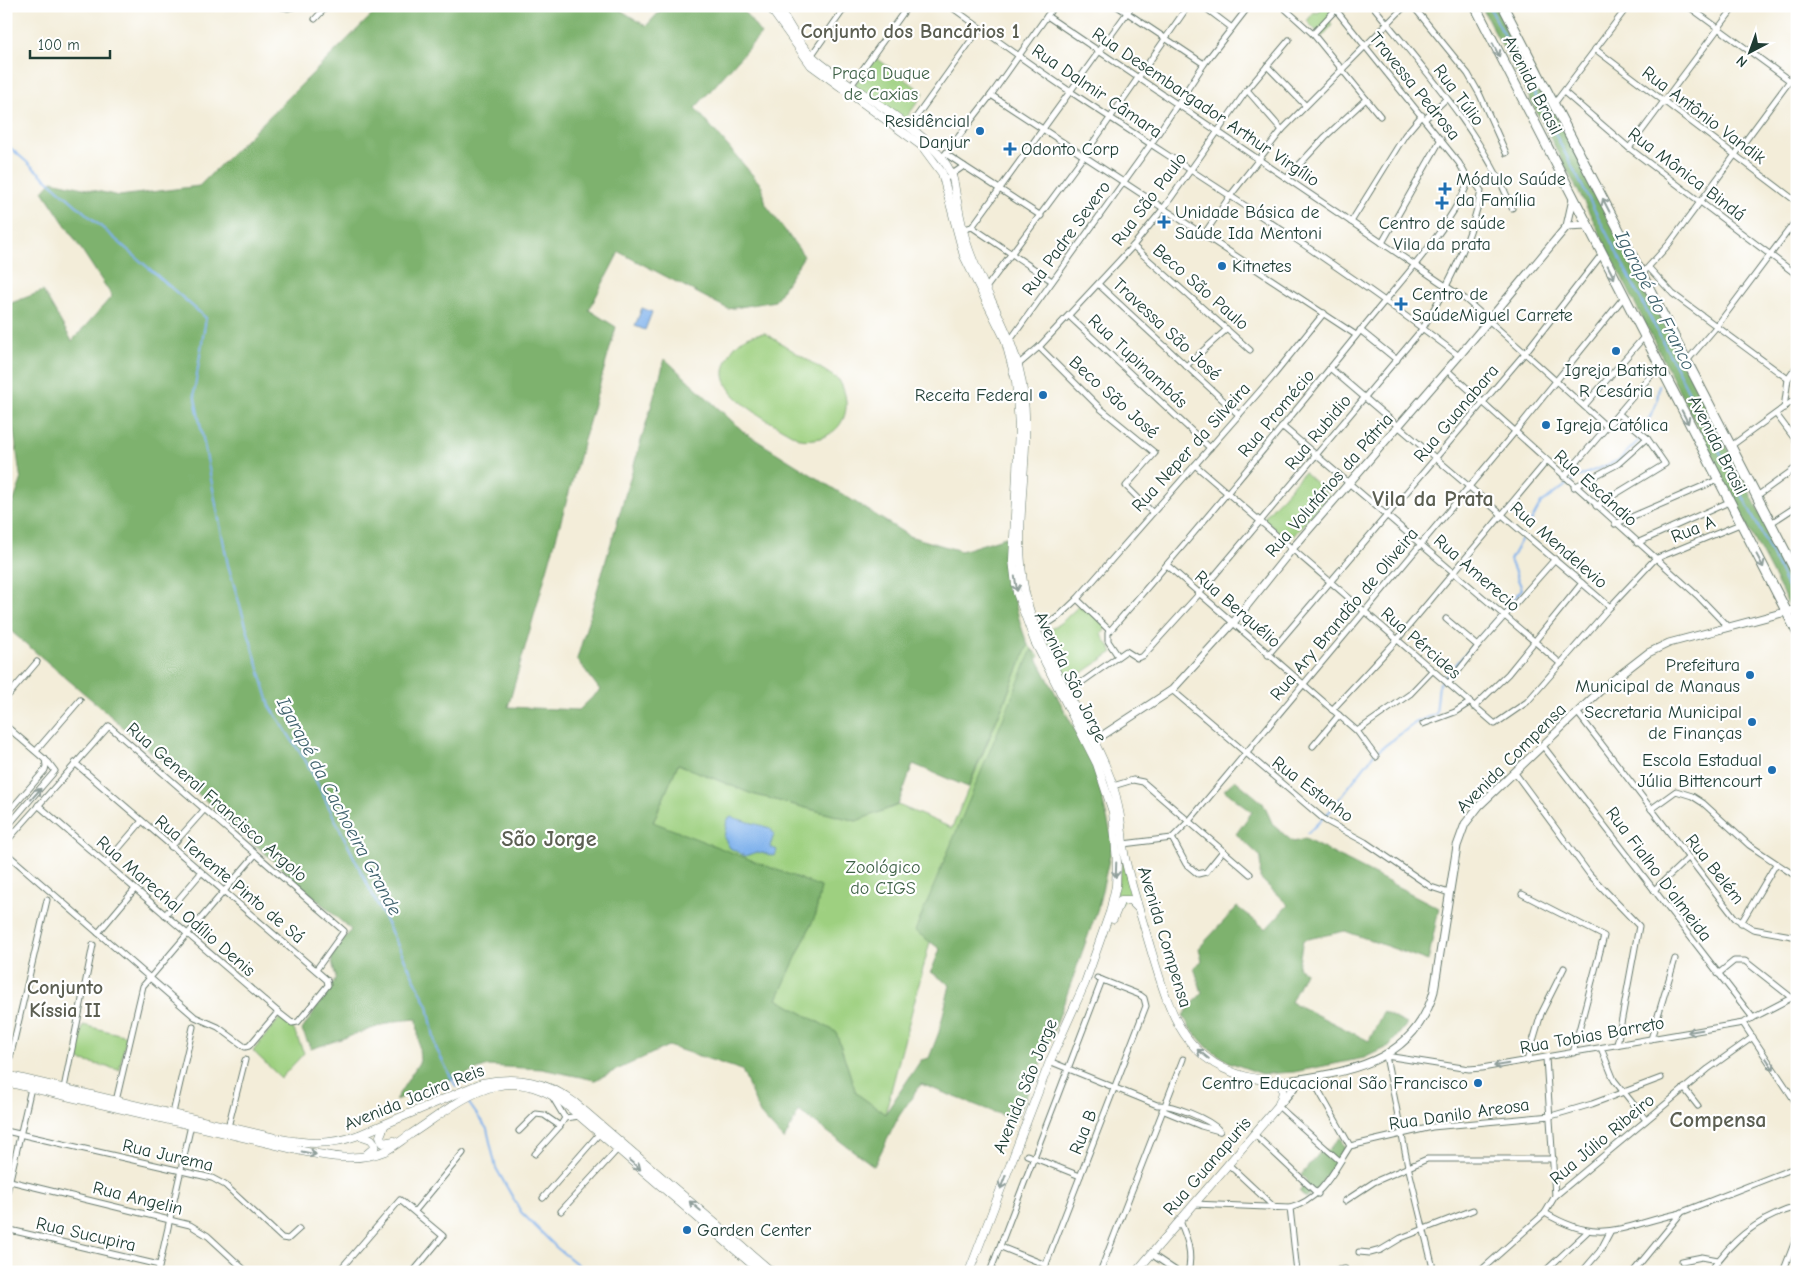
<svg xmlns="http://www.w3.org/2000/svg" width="1803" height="1278" font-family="'Comic Neue',sans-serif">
<rect width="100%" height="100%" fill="#fff"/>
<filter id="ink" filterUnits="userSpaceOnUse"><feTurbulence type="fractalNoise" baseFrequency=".02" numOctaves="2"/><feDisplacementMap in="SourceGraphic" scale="10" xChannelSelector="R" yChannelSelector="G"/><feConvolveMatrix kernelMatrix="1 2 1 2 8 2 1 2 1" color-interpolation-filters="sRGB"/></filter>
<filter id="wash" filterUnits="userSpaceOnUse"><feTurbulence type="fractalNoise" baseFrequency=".0096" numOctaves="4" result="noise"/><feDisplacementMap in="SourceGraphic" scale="20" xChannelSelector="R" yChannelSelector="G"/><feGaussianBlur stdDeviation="1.12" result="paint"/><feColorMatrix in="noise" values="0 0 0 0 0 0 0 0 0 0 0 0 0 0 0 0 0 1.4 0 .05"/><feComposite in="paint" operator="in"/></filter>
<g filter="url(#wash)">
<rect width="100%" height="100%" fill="#f3edd9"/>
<g fill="#9ed080" stroke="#5e865a">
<path d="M1323 6H1349L1344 12 1340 10 1328 19 1332 25 1322 37 1307 21 1314 12 1318 13Z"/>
<path d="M875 57 924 93 904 121 853 86Z"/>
<path d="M765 333 839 380C858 413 837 444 800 439 779 426 732 404 725 380 722 371 726 362 730 354 737 339 751 334 765 333Z"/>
<path d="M1304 472 1329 495 1289 541 1263 519Z"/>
<path d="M1081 604 1107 627 1101 634 1113 652 1066 684 1043 635 1063 621Z"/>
<path d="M1028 645 1039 656 959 831 885 1114 856 1093 836 1032 777 999 815 916 821 887 653 823 678 764 752 794 856 821 898 805 952 828Z"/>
<path d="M1123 860 1134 901 1127 897 1111 916Z"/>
<path d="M280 1018 293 1028 304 1053 281 1078 253 1051Z"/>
<path d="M83 1025 127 1036 119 1070 75 1059Z"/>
</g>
<g fill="#7eb26e" stroke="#4e7851">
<path d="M381 6H614L646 26 665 6H689L694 9 699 6H740L761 34 695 108 762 186 766 205 804 256 775 301 728 309 619 252 589 310 616 327 508 707 579 710 600 690 577 659 665 359 745 433 909 536 961 551 1009 536C1011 575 1013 609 1028 645L968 787 913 764 898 805 856 821 752 794 678 764 653 822 821 887 815 916 777 999 836 1032 856 1093 885 1114 921 1060 929 1058 939 1032 950 985 931 972 940 949 915 931 1032 649 1094 766 1113 842 1098 908 1044 1058 1015 1120 921 1084 899 1116 874 1166 799 1111 784 1140 760 1114 742 1070 668 1046 595 1080 542 1069 488 1066 395 1100 420 1061 417 1019 395 1021 311 1049 302 1030 336 978 331 957 351 930 105 711 6 627V522L21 481 6 378V305L43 291 72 341 112 296 43 191 52 181 119 196 199 186Z"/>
<path d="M1481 6H1500L1714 421 1797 587V620L1743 518 1586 206Z"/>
<path d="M1235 780 1263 803 1273 825 1293 842 1305 839 1439 908 1428 961 1345 931 1303 940 1298 967 1305 972 1291 1002 1369 1041 1383 1012 1407 1024 1389 1046 1364 1058 1294 1072 1262 1074 1229 1062 1207 1047 1190 1028 1183 1015 1202 993 1194 967 1202 961 1199 948 1237 907 1266 929 1288 905 1260 878 1261 857 1236 834 1252 812 1224 790Z"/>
<path d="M1340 1137 1345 1149 1317 1189 1306 1198 1299 1191 1307 1181 1301 1175 1322 1150 1327 1151Z"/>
</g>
<g fill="#80b2ec" stroke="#507890">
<path d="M642 308 652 312 645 330 635 326Z"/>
<path d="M731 817 770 828 774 834 770 847 777 850 775 856 757 852 745 856 730 848 724 838 727 820Z"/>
</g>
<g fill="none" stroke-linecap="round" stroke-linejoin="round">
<g stroke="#80b2ec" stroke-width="2">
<path d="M1489 6 1755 520 1797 607"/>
<path d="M6 144 206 318 194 393 228 565 270 706 308 765 428 1006 436 1048 456 1087"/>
<path d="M1529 525 1541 503 1578 477 1619 460 1639 440 1657 402 1659 385"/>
<path d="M1308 833 1331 810 1374 754 1415 723 1436 714 1439 684 1522 589 1510 560 1521 540"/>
<path d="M468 1102 487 1129 496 1168 521 1212 557 1248 587 1272"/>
</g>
</g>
</g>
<g filter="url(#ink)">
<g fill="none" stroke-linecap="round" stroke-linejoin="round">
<defs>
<g id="street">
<path d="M278 6 288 8 297 6"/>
<path d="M950 6C990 35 1030 65 1071 92 1201 178 1335 260 1459 356"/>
<path d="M1117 6 1204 64"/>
<path d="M1203 6 1232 28"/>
<path d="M1282 6 1313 34 1380 116"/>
<path d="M1373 6C1422 67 1483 134 1512 208"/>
<path d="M1413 6 1468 74 1480 95 1506 153"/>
<path d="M1688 6 1797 86"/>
<path d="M1336 10 1459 163 1469 181"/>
<path d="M1047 16 1465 299 1607 427"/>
<path d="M315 19 327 6"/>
<path d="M1313 34 1339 6"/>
<path d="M1595 49 1797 202"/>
<path d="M811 56 846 6"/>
<path d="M1267 66 1305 105"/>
<path d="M850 87 908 6"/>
<path d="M1247 90 1282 130"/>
<path d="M1564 92 1629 148 1797 275"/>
<path d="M991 95 1356 335"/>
<path d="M1554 104 1628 6"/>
<path d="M1425 119 1446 99"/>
<path d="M909 127 980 28"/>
<path d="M1629 148 1735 6"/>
<path d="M946 154 964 166"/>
<path d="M942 158 991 95 1054 6"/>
<path d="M1287 178 1325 137 1366 99"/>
<path d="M945 179 964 166 1041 216"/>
<path d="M1351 222 1405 135 1422 115"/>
<path d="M972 227 1052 281"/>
<path d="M961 230 972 227 1132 6"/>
<path d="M1203 236 1230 196 1282 130 1405 6"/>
<path d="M1382 243 1441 139"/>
<path d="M1133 246 1250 350"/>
<path d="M1649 268 1673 294 1788 379"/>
<path d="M1642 274 1669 244 1797 71"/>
<path d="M1098 284 1239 415"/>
<path d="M986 288 1083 157 1188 6"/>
<path d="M1069 316 1210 448"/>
<path d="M1360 330 1397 360"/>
<path d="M1011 339 1151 144 1204 64 1249 6"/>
<path d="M1039 347 1101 409 1155 453 1126 486 1152 512"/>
<path d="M1686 362 1716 327 1797 219"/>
<path d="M1019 364 1039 347 1133 246 1163 209 1247 90 1289 40"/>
<path d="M1186 366 1227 329"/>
<path d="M1330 368 1610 607"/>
<path d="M1447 370 1699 597 1727 626"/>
<path d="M1584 406 1644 337"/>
<path d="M1784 408 1788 379 1797 366"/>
<path d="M1776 414 1797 442"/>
<path d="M1282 426 1561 664"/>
<path d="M1731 446 1797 398"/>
<path d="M1195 465 1495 724 1527 702 1610 607 1655 559 1740 524"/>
<path d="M1564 477 1659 366"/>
<path d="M1574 487 1618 464 1647 438"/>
<path d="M1757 496 1797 467"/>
<path d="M1596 506 1665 464 1647 438 1619 414"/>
<path d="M1771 523 1797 506"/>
<path d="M1615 524 1717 480"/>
<path d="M1637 543 1729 502"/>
<path d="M1167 565 1357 731 1376 757"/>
<path d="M1077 599 1110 631"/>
<path d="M1446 619 1478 646"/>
<path d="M1037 631 1058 617 1077 599 1274 375 1324 313"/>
<path d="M1268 655 1525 353 1602 254"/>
<path d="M1118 656 1108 641V633C1192 536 1275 437 1356 336 1393 289 1445 237 1469 181"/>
<path d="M1448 684 1478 646 1555 559"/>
<path d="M1172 690 1326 821 1365 842 1431 887 1449 893"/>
<path d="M1068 692 1126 651 1137 658 1143 656 1199 594 1423 328C1448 285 1472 240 1481 191L1477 185 1469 181"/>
<path d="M6 698 37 662"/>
<path d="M1474 707 1508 674 1582 583"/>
<path d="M1332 710 1397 640 1546 462"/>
<path d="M1577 712 1735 918 1753 929 1797 937"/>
<path d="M1423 724 1455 712 1469 703"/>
<path d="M6 726 49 763 55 771 6 828"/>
<path d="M1357 731 1410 694 1432 671"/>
<path d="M1313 746 1339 715"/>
<path d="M1543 746 1753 1018"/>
<path d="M36 751 80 700"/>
<path d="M1515 773 1590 875 1639 926 1617 1045"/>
<path d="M1113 786 1133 780 1143 782 1250 874"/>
<path d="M38 805 278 1012 292 1023 298 1022 328 985 327 980 75 763"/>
<path d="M1651 809 1676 791 1692 796 1703 803 1749 845 1797 877"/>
<path d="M6 815 45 770 46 766 45 759"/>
<path d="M1172 838 1186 864 1198 874 1206 872 1223 851"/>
<path d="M6 842 109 726 344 931 316 970"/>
<path d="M1123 844 1172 838 1189 821 1514 433 1624 297"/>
<path d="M171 847 204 810"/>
<path d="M6 853 195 1017 218 1027 245 1047 249 1046 278 1012"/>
<path d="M106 863 142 821"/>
<path d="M1654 890 1688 858"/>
<path d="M1522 894 1604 936 1573 1053"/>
<path d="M165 915 201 873"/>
<path d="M1741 923 1776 864"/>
<path d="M98 933 135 889"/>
<path d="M1718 974 1734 961H1745L1792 998"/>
<path d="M1743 1023 1797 1104"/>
<path d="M1651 1039 1675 959"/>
<path d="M1601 1048 1614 1080 1646 1120"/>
<path d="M1546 1058 1555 1196"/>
<path d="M1527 1061 1541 1014 1564 968"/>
<path d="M1054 1063 1157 1105C1172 1104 1210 1119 1220 1131"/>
<path d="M6 1075 47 900"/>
<path d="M1311 1077 1350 1146"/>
<path d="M64 1088 93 945"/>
<path d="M1684 1088 1698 1106"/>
<path d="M553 1098 565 1118"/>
<path d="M116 1101 143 986 255 855"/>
<path d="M1278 1106 1340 1161"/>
<path d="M1162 1110 1201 1126 1219 1131"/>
<path d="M173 1113 193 1027"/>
<path d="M228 1127 245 1060"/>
<path d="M6 1131 212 1178 225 1185 282 1238 288 1239 299 1229"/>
<path d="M519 1131 536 1114 544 1115 560 1126 565 1118 580 1116"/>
<path d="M1254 1134 1318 1194"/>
<path d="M535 1154 560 1126"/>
<path d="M1027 1155 1080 1176"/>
<path d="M1228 1164 1275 1208"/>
<path d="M6 1180 190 1225 208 1236 247 1272"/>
<path d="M6 1197 31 1088"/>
<path d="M543 1198 599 1134"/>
<path d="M1345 1201 1374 1182 1427 1159H1554"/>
<path d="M1194 1204 1290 1208C1322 1199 1333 1172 1350 1146L1432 1127 1551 1116 1592 1104 1661 1078"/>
<path d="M1290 1208 1297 1272"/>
<path d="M415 1211 463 1153"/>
<path d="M561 1211 617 1150"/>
<path d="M1545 1213C1602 1247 1623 1225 1681 1213"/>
<path d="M1180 1221C1187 1238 1193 1253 1188 1272"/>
<path d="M6 1229 159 1265"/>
<path d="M1001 1247 1046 1265"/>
<path d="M1359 1252 1370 1253 1381 1250 1401 1238 1473 1210"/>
<path d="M1151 1254 1178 1272"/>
<path d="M1682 1261 1702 1257 1718 1260"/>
<path d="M158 1272 191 1125"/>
<path d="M338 1272 400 1200 443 1236 413 1272"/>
<path d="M749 1272 754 1266"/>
<path d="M990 1272 1102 980"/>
<path d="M1043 1272 1146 1006 1144 998 1140 995 1097 978"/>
<path d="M1100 1272 1183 1059"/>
<path d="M1324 1272 1345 1269"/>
<path d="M1434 1272 1408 1166 1386 1056 1469 1069 1482 1068 1743 1023 1797 995"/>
<path d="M1479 1272 1545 1213 1555 1196 1708 1069 1753 1037"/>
<path d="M1544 1272 1587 1232"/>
<path d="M1582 1272 1600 1251 1610 1232"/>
<path d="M1633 1272 1682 1212 1797 1167"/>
<path d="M1710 1272C1732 1239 1759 1217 1797 1207"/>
<path d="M1783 1272 1797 1236"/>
</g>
<g id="secondary">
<path d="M1567 226 1587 225"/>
<path d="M1094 741 1172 690 1233 623 1292 549 1459 356 1567 226 1573 199"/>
<path d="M1280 1082C1345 1073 1414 1064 1434 991L1457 846 1465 824 1479 806 1603 688 1648 653 1669 643 1797 609"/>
<path d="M1281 1103 1301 1079"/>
</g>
<g id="primary">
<path d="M769 6 811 65 922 146 942 173 964 256 1005 339 1016 381 1019 427 1013 560 1017 593 1035 642 1097 764 1113 812 1117 862 1116 886 1110 912 1085 983 1050 1061 969 1272"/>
<path d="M777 6C789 23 798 44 814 58 850 90 936 132 952 176 955 184 955 193 957 201 960 218 963 234 969 250 986 298 1017 339 1023 391 1032 458 1011 527 1025 593 1038 655 1081 707 1105 765 1115 787 1120 810 1122 833 1123 841 1123 850 1125 858 1131 886 1141 915 1149 943 1172 1021 1186 1075 1280 1082 1285 1091 1282 1097 1278 1106L1136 1272"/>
<path d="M1113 919 1121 900H1130L1138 908"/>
<path d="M6 1075 275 1138C305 1144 329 1146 359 1135L482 1083C517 1076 547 1081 575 1103L772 1272"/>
<path d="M6 1082 302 1151C330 1157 358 1162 385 1151 394 1147 403 1139 411 1134 464 1099 506 1057 569 1107L761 1272"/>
<path d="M384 1126 380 1136 383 1143 394 1141"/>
<path d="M359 1135 371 1139 375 1144 374 1148 367 1154"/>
</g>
<g id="highway">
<path d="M1475 6 1797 632"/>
<path d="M1503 6 1797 574"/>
</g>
</defs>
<use href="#street" stroke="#697b6e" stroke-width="7"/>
<use href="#secondary" stroke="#697b6e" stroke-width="9"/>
<use href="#primary" stroke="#697b6e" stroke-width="9"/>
<use href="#highway" stroke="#697b6e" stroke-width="11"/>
<use href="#street" stroke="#fff" stroke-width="5"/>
<use href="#secondary" stroke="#fff" stroke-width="7"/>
<use href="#primary" stroke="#fff" stroke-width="8"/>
<use href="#highway" stroke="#fff" stroke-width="9"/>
</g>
<defs><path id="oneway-shaft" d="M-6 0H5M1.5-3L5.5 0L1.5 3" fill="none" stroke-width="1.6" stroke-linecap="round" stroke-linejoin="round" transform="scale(1.25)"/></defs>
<g stroke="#8f9e9a">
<use href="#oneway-shaft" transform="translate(1496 50) rotate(63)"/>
<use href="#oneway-shaft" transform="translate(1606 205) rotate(-117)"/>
<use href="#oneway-shaft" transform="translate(1611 272) rotate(63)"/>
<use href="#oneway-shaft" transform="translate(1685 417) rotate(63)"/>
<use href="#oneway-shaft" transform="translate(1760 561) rotate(62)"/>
<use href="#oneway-shaft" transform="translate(1016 584) rotate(81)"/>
<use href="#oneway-shaft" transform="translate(36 794) rotate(-49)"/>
<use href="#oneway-shaft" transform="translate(1116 870) rotate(92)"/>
<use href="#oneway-shaft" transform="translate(1695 1031) rotate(170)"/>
<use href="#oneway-shaft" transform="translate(1203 1054) rotate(-141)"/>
<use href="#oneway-shaft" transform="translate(1770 1064) rotate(57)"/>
<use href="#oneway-shaft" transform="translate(1501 1065) rotate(171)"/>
<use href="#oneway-shaft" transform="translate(309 1153) rotate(12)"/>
<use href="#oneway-shaft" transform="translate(635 1165) rotate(40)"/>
<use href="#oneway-shaft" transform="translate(1003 1182) rotate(111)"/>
<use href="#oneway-shaft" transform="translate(695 1206) rotate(-140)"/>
</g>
</g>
<g fill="#1f6fb2" stroke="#fff" stroke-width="2">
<circle cx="980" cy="131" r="5"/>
<path d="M1007.5 141.5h5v5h5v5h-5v5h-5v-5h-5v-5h5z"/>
<path d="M1442.5 181.5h5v5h5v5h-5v5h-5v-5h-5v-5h5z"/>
<path d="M1439.5 195.5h5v5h5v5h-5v5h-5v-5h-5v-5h5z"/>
<path d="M1161.5 214.5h5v5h5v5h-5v5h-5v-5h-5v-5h5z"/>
<circle cx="1222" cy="266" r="5"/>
<path d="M1398.5 296.5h5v5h5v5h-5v5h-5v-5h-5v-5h5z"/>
<circle cx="1616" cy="351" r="5"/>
<circle cx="1043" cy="395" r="5"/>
<circle cx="1546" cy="425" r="5"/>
<circle cx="1750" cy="675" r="5"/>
<circle cx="1752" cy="722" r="5"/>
<circle cx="1772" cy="770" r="5"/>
<circle cx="1478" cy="1083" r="5"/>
<circle cx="687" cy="1230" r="5"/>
</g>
<g text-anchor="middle" stroke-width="4.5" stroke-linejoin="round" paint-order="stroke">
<g font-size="18" fill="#3f6247" stroke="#fff">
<text x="881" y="79">Praça Duque<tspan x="881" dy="21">de Caxias</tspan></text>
<text x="883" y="873">Zoológico<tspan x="883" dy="21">do CIGS</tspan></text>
</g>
<g font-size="18" fill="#1f3d34" stroke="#fff">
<text transform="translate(1533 85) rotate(63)" y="6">Avenida Brasil</text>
<text transform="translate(1415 86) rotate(51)" y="6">Travessa Pedrosa</text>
<text transform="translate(1097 91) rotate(34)" y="6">Rua Dalmir Câmara</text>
<text transform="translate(1459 95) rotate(53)" y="6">Rua Túlio</text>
<text transform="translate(1206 107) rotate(34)" y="6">Rua Desembargador Arthur Virgílio</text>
<text transform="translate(1704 115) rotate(37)" y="6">Rua Antônio Vandik</text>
<text transform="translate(1687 174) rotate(37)" y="6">Rua Mônica Bindá</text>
<text transform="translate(1149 199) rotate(-53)" y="6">Rua São Paulo</text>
<text transform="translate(1066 238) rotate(-54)" y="6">Rua Padre Severo</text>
<text transform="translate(1201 287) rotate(41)" y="6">Beco São Paulo</text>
<text transform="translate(1167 329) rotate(43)" y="6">Travessa São José</text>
<text transform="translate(1138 361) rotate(43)" y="6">Rua Tupinambás</text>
<text transform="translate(1114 397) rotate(42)" y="6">Beco São José</text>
<text transform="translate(1276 413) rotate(-50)" y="6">Rua Promécio</text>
<text transform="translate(1456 413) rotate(-50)" y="6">Rua Guanabara</text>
<text transform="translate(1318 432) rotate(-50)" y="6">Rua Rubidio</text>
<text transform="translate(1718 445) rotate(63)" y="6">Avenida Brasil</text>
<text transform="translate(1191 447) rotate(-48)" y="6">Rua Neper da Silveira</text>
<text transform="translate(1329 485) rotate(-49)" y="6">Rua Volutários da Pátria</text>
<text transform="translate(1596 488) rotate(42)" y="6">Rua Escândio</text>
<text transform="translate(1693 529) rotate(-22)" y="6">Rua A</text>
<text transform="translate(1559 545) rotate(41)" y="6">Rua Mendelevio</text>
<text transform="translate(1477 573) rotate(41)" y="6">Rua Amerecio</text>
<text transform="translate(1238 609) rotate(41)" y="6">Rua Berquélio</text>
<text transform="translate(1344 614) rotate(-50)" y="6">Rua Ary Brandão de Oliveira</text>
<text transform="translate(1421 643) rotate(41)" y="6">Rua Pércides</text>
<text transform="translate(1071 677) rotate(64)" y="6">Avenida São Jorge</text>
<text transform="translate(1511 758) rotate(-45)" y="6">Avenida Compensa</text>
<text transform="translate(1313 789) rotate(37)" y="6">Rua Estanho</text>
<text transform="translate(217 802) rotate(41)" y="6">Rua General Francisco Argolo</text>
<text transform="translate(1715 869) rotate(52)" y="6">Rua Belém</text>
<text transform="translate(1659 874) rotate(53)" y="6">Rua Fialho D'almeida</text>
<text transform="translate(230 879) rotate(40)" y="6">Rua Tenente Pinto de Sá</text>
<text transform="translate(176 906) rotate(41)" y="6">Rua Marechal Odílio Denis</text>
<text transform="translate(1165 937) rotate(73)" y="6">Avenida Compensa</text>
<text transform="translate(1592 1035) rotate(-10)" y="6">Rua Tobias Barreto</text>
<text transform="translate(1025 1086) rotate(-68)" y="6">Avenida São Jorge</text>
<text transform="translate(414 1097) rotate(-22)" y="6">Avenida Jacira Reis</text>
<text transform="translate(1459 1114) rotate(-8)" y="6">Rua Danilo Areosa</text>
<text transform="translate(1083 1132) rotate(-68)" y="6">Rua B</text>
<text transform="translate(1602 1139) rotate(-40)" y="6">Rua Júlio Ribeiro</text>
<text transform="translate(168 1155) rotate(13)" y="6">Rua Jurema</text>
<text transform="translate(1207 1166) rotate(-49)" y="6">Rua Guanapuris</text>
<text transform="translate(138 1198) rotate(14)" y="6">Rua Angelin</text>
<text transform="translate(86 1234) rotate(13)" y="6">Rua Sucupira</text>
</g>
<g font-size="18" fill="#1f3d34" stroke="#fff" text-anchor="start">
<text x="970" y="127" text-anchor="end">Residêncial<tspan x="970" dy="21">Danjur</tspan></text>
<text x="1021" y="155">Odonto Corp</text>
<text x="1456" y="185">Módulo Saúde<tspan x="1456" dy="21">da Família</tspan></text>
<text x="1175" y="218">Unidade Básica de<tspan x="1175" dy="21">Saúde Ida Mentoni</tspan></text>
<text x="1442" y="229" text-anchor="middle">Centro de saúde<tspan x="1442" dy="21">Vila da prata</tspan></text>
<text x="1232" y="272">Kitnetes</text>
<text x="1412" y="300">Centro de<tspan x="1412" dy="21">SaúdeMiguel Carrete</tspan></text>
<text x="1616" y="376" text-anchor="middle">Igreja Batista<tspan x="1616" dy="21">R Cesária</tspan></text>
<text x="1033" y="401" text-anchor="end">Receita Federal</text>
<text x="1556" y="431">Igreja Católica</text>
<text x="1740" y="671" text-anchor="end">Prefeitura<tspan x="1740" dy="21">Municipal de Manaus</tspan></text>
<text x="1742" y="718" text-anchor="end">Secretaria Municipal<tspan x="1742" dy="21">de Finanças</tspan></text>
<text x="1762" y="766" text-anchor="end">Escola Estadual<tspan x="1762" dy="21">Júlia Bittencourt</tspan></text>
<text x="1468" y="1089" text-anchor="end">Centro Educacional São Francisco</text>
<text x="697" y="1236">Garden Center</text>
</g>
<g font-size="19" font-style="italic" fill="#3c606b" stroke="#fff">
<text transform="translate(1656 300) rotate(63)" y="7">Igarapé do Franco</text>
<text transform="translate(340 806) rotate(62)" y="7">Igarapé da Cachoeira Grande</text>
</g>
<g font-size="20" font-weight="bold" fill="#5c5f52" stroke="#fff">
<text x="910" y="38">Conjunto dos Bancários 1</text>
<text x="65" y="994">Conjunto<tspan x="65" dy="23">Kíssia II</tspan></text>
</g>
<g font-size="22" font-weight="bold" fill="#5c5f52" stroke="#fff">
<text x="1433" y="506">Vila da Prata</text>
<text x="549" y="846">São Jorge</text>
<text x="1718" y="1127">Compensa</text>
</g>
</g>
<rect width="1803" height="1278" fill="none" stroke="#fff" stroke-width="25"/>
<g transform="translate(1750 52) rotate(221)" stroke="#ffffff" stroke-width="4" paint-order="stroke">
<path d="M0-4L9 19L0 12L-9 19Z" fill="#1f3d34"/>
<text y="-8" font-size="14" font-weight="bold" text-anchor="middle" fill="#1f3d34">N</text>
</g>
<path d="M30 50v8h80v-8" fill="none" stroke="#1f3d34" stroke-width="2.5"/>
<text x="38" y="50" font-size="15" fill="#1f3d34" stroke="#ffffff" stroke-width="4" paint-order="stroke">100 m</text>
</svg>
